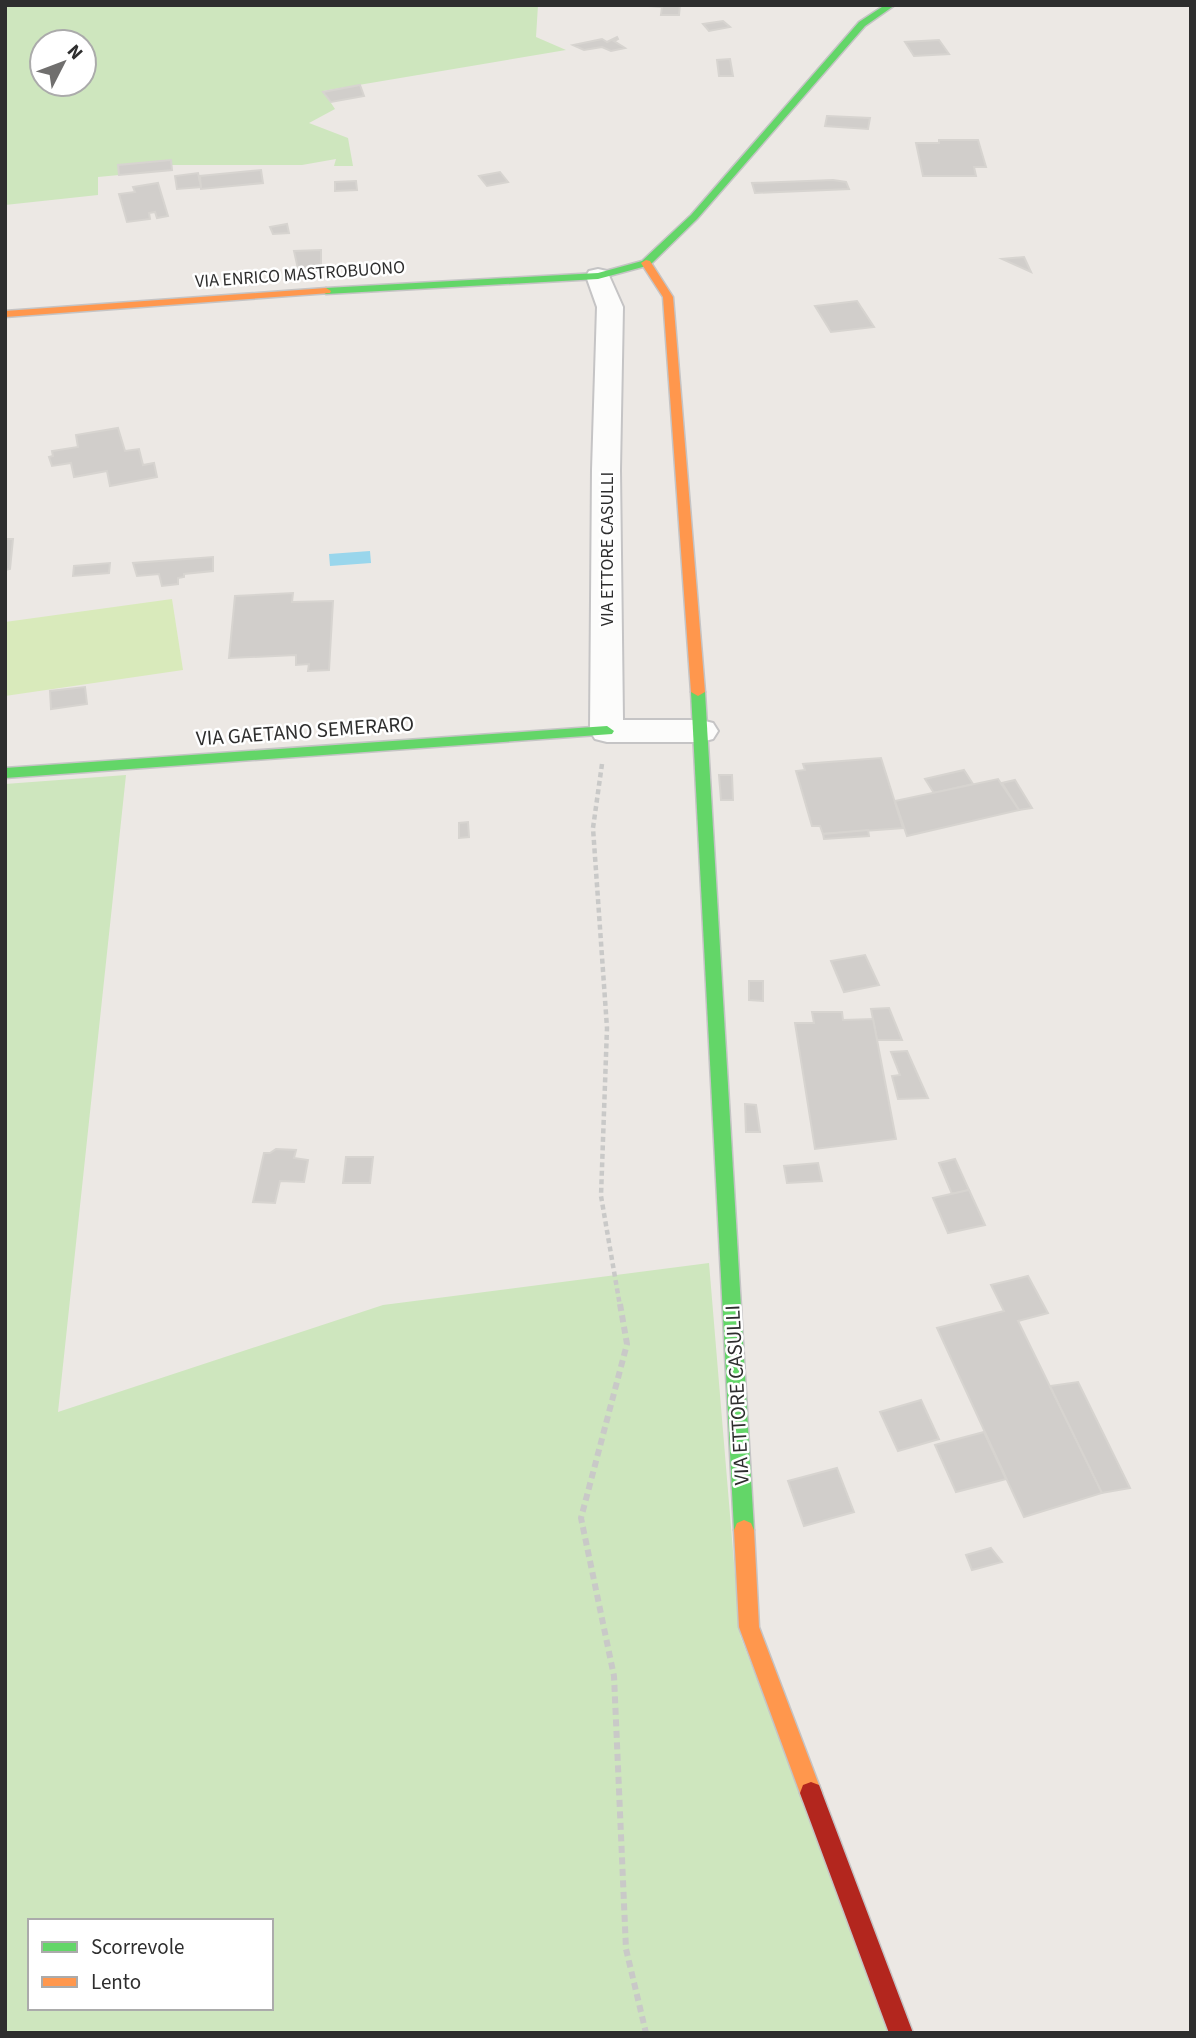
<svg xmlns="http://www.w3.org/2000/svg" width="1196" height="2038" font-family="'Source Sans 3',sans-serif">
<rect width="100%" height="100%" fill="#ece8e4"/>
<g fill="#cee6be" fill-rule="evenodd">
<path d="M5 5H538L536 37 566 50 323 91 335 109 309 123 348 138 353 166H334L336 159 302 165H119V175L98 177V195L5 205ZM42 42H84V84H42Z"/>
<path d="M126 775 58 1412 383 1305 709 1263 740 1635 893 2033H5V784ZM30 1921H271V2008H30Z"/>
</g>
<path fill="#d9eabb" d="M172 599 183 670 5 696V622Z"/>
<path fill="#99d6ec" d="M370 551 371 563 330 566 329 554Z"/>
<g fill="#d1cecb" stroke="#d7d4d0" stroke-width="2">
<path d="M634 5H680L679 15H661L662 7Z"/>
<path d="M723 21 730 27 709 31 703 24Z"/>
<path d="M617 37 618 39 614 41 625 48 611 51 602 47 584 50 573 45 602 39 607 42Z"/>
<path d="M939 40 949 54 914 56 905 42Z"/>
<path d="M730 59 733 76H719L717 60Z"/>
<path d="M360 85 364 96 331 102 323 92Z"/>
<path d="M827 116 870 118 868 129 825 126Z"/>
<path d="M939 140H978L986 167H974L976 176H923L916 143H939Z"/>
<path d="M171 160 172 170 119 175 118 165Z"/>
<path d="M261 170 263 183 201 189 200 176Z"/>
<path d="M500 172 508 182 487 186 479 176Z"/>
<path d="M198 173 201 187 177 189 175 176Z"/>
<path d="M833 180 846 182 849 189 755 193 752 183Z"/>
<path d="M356 181 357 190 335 191V182Z"/>
<path d="M158 183 168 216 157 218 155 212 149 213 150 219 127 222 119 194 135 192 133 187Z"/>
<path d="M287 224 289 233 273 234 270 227Z"/>
<path d="M321 250V270L316 278H300L294 251Z"/>
<path d="M1024 257 1031 272 1002 259Z"/>
<path d="M857 301 874 327 831 332 815 306Z"/>
<path d="M118 428 125 451 139 449 143 465 154 463 157 477 110 486 107 471 74 477 71 463 52 466 49 457 53 456 52 451 78 447 76 435Z"/>
<path d="M5 539H13L10 569 5 570Z"/>
<path d="M213 557V571L184 574V577L178 578V584L162 586 159 574 137 576 133 563Z"/>
<path d="M110 563 109 573 73 576 74 566Z"/>
<path d="M293 593 292 602 333 601 329 670 308 671 309 664 296 665V655L229 658 235 596Z"/>
<path d="M85 687 87 704 51 709 50 691Z"/>
<path d="M881 758 903 828 823 834 820 826H812L796 771 805 770 803 764Z"/>
<path d="M964 770 973 784 934 793 925 779Z"/>
<path d="M719 775H732L733 800H721Z"/>
<path d="M998 779 1019 810 907 836 895 801Z"/>
<path d="M1015 780 1032 808 1019 810 1002 783Z"/>
<path d="M468 822 469 837 459 838V823Z"/>
<path d="M868 830 869 836 824 839 823 834Z"/>
<path d="M865 955 879 985 844 992 831 961Z"/>
<path d="M749 981H763V1001L749 1000Z"/>
<path d="M889 1008 902 1040H877L871 1009Z"/>
<path d="M812 1012H842L843 1020 873 1019 896 1139 815 1149 795 1023H814Z"/>
<path d="M907 1051 928 1098 898 1099 892 1076 900 1075 891 1052Z"/>
<path d="M745 1104 756 1105 760 1132H746Z"/>
<path d="M276 1149 296 1150 294 1158 308 1160 304 1182 280 1181 275 1203 253 1202 264 1153H270Z"/>
<path d="M346 1157H373L370 1183H343Z"/>
<path d="M955 1159 969 1190 952 1194 939 1163Z"/>
<path d="M818 1163 822 1181 787 1183 784 1166Z"/>
<path d="M969 1190 985 1225 948 1233 933 1198Z"/>
<path d="M1028 1276 1048 1313 1018 1321 1102 1493 1024 1517 937 1328 1004 1311 991 1285Z"/>
<path d="M1078 1382 1130 1488 1102 1493 1050 1386Z"/>
<path d="M921 1400 939 1439 898 1451 880 1412Z"/>
<path d="M984 1432 1006 1479 956 1492 935 1445Z"/>
<path d="M837 1468 854 1512 804 1526 788 1481Z"/>
<path d="M991 1548 1002 1562 972 1570 966 1555Z"/>
</g>
<g fill="none" stroke-linecap="round" stroke-linejoin="round">
<defs>
<path id="street" d="M598 269 607 271 623 307 620 470 623 720H701L713 723 718 731 713 739 701 742H607L595 739 590 731 592 470 597 307 586 276 589 271Z"/>
<g id="fast">
<path d="M885 5H895L865 26 697 219 650 265 598 279 326 294 321 291 326 288 598 273 642 261 691 215 859 22Z"/>
<path d="M698 688 705 692 754 1530 751 1537 744 1540 737 1537 734 1530 691 692Z"/>
<path d="M607 726 614 731 612 734 5 778V768Z"/>
</g>
<g id="slow">
<path d="M646 260 650 261 673 297 705 692 698 696 691 692 663 297 641 263Z"/>
<path d="M326 288 331 291 330 293 5 317V311Z"/>
<path d="M744 1520 751 1523 754 1530 759 1627 822 1793 819 1801 811 1804 803 1801 800 1793 739 1627 734 1530 737 1523Z"/>
</g>
<path id="jam" d="M811 1782 819 1785 822 1793 913 2033H889L800 1793 803 1785Z"/>
</defs>
<use href="#street" stroke="#c5c4c5" stroke-width="4"/>
<use href="#fast" stroke="#c5c4c5" stroke-width="3"/>
<use href="#slow" stroke="#c5c4c5" stroke-width="3"/>
<use href="#jam" stroke="#c5c4c5" stroke-width="3"/>
<path stroke="#c9c9c8" stroke-width="4.5" stroke-dasharray="5 3.5" stroke-linecap="butt" d="M602 764 593 828 607 1028 601 1196 620 1306"/>
<path stroke="#c9c9c8" stroke-width="6" stroke-dasharray="7 4.5" stroke-linecap="butt" d="M620 1304 627 1344 581 1518 614 1676 626 1949 646 2033"/>
<use href="#street" fill="#fcfcfb" fill-rule="evenodd"/>
<use href="#fast" fill="#63d668" fill-rule="evenodd"/>
<use href="#slow" fill="#ff974d" fill-rule="evenodd"/>
<use href="#jam" fill="#b3261e" fill-rule="evenodd"/>
</g>
<g text-anchor="middle" stroke-width="5" stroke-linejoin="round" paint-order="stroke">
<g font-size="18" fill="#2e2e2e" stroke="#fff">
<text transform="translate(300 274) rotate(-4)" y="6">VIA ENRICO MASTROBUONO</text>
<text transform="translate(607 549) rotate(-90)" y="6">VIA ETTORE CASULLI</text>
</g>
<g font-size="21" fill="#2e2e2e" stroke="#fff">
<text transform="translate(305 731) rotate(-4)" y="7">VIA GAETANO SEMERARO</text>
<text transform="translate(737 1395) rotate(-93)" y="7">VIA ETTORE CASULLI</text>
</g>
</g>
<rect width="1196" height="2038" fill="none" stroke="#2e2e2e" stroke-width="14"/>
<rect x="28" y="1919" width="245" height="91" fill="#ffffff" stroke="#ababab" stroke-width="2"/>
<rect x="42" y="1942" width="35" height="10" fill="#63d668" stroke="#ababab" stroke-width="2"/>
<text x="91" y="1954" font-size="21" fill="#2e2e2e">Scorrevole</text>
<rect x="42" y="1977" width="35" height="10" fill="#ff974d" stroke="#ababab" stroke-width="2"/>
<text x="91" y="1989" font-size="21" fill="#2e2e2e">Lento</text>
<g transform="translate(63 63) rotate(48)"><circle r="33" fill="#ffffff" stroke="#ababab" stroke-width="2"/>
<path d="M0-5L12 26L0 18L-12 26Z" fill="#706f6e"/>
<text y="-10" font-size="19" font-weight="bold" text-anchor="middle" fill="#2e2e2e">N</text>
</g>
</svg>
